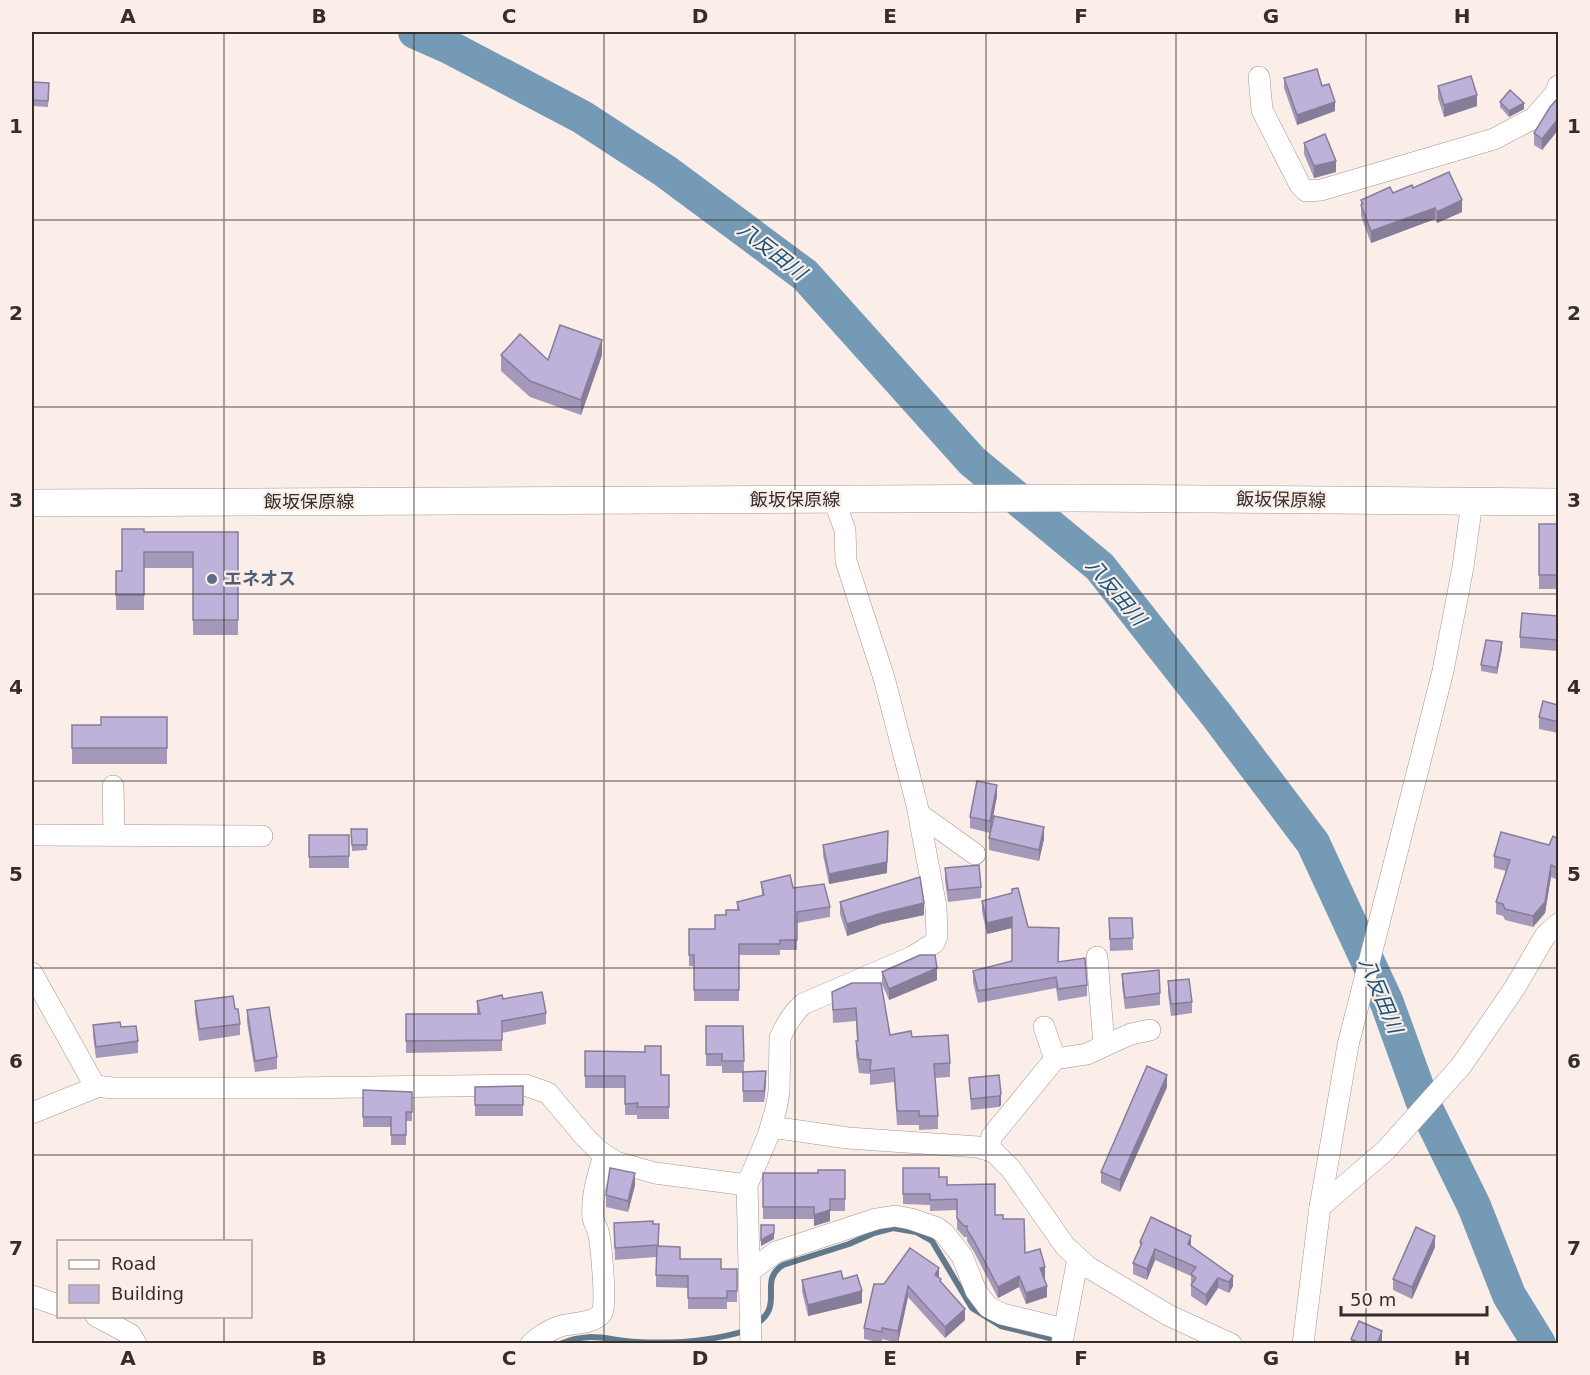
<svg xmlns="http://www.w3.org/2000/svg" width="1590" height="1375" font-family="'DejaVu Sans','Noto Sans JP',sans-serif">
<rect width="100%" height="100%" fill="#fbede7"/>
<g fill="none" stroke-linecap="round" stroke-linejoin="round">
<g stroke="#607a8c" stroke-width="6">
<path d="M756 1324C786 1305 757 1281 783 1265L849 1244 874 1233 893 1228 916 1232 932 1241 972 1308 1001 1326 1058 1340"/>
<path d="M560 1344C590 1331 606 1340 637 1342 674 1344 713 1341 748 1330"/>
</g>
<path stroke="#749ab5" stroke-width="34" d="M415 32 449 47 582 117 665 171 805 275 972 461 1100 567 1218 717 1313 843 1387 1003 1422 1100 1474 1206 1509 1295 1539 1344"/>
<defs>
<g id="minor">
<path d="M1259 77 1262 110 1300 185 1306 191 1321 190 1494 139 1534 118 1555 94 1558 86"/>
<path d="M113 786 114 835"/>
<path d="M919 814 975 854"/>
<path d="M32 835 262 836"/>
<path d="M32 973 95 1086 113 1088H288L525 1085 548 1093 584 1136 600 1152 616 1162 655 1173 747 1185"/>
<path d="M1044 1027 1055 1059"/>
<path d="M1104 1046 1131 1034 1150 1030"/>
<path d="M32 1113 99 1086"/>
<path d="M771 1127 848 1138 978 1147 994 1152 1011 1169 1065 1246 1088 1267 1168 1315 1231 1344"/>
<path d="M988 1150 992 1136 1055 1059 1087 1054 1104 1046 1097 957"/>
<path d="M1320 1207 1386 1150 1461 1066 1514 989 1545 936 1558 924"/>
<path d="M749 1272 776 1252 876 1219 895 1216 911 1219 937 1228 944 1233 962 1256 976 1291 988 1307 1002 1314 1064 1329"/>
<path d="M32 1296 58 1305"/>
<path d="M96 1316 130 1334 136 1344"/>
<path d="M1062 1343 1078 1258"/>
<path d="M531 1344C539 1336 548 1331 558 1327 571 1322 593 1325 602 1313 607 1306 601 1242 598 1231 596 1226 594 1223 593 1218 591 1196 598 1175 604 1155"/>
<path d="M751 1344 747 1185 768 1136 776 1109 779 1092 780 1038C786 1024 792 1014 803 1004L912 957 934 943 937 936 936 907 917 805 884 678 846 561 845 530 834 500"/>
<path d="M1303 1344 1320 1207 1348 1045 1443 671 1463 567 1472 502"/>
</g>
<path id="major" d="M32 503 1077 498 1558 502"/>
</defs>
<use href="#minor" stroke="#a39691" stroke-width="22"/>
<use href="#major" stroke="#a39691" stroke-width="28"/>
<use href="#minor" stroke="#fff" stroke-width="21"/>
<use href="#major" stroke="#fff" stroke-width="27"/>
</g>
<g fill="#a499bb">
<path d="M1284 78 1322 86 1335 111 1297 125 1284 88Z"/>
<path d="M49 83 48 107 32 106V100Z"/>
<path d="M1438 86 1477 106 1444 117 1438 98Z"/>
<path d="M1558 98V130L1542 150 1534 145V133Z"/>
<path d="M1500 102 1524 109 1509 117 1500 107Z"/>
<path d="M1304 143 1336 172 1314 178 1304 154Z"/>
<path d="M1413 188 1462 212 1437 223 1435 219 1371 243 1361 216V200Z"/>
<path d="M501 355 548 360 602 355 581 415 530 397 501 371Z"/>
<rect x="1539" y="524" width="19" height="65"/>
<path d="M144 532H238V635H193V568H144V610H116V571H122Z"/>
<path d="M1558 616V651L1520 648V637Z"/>
<path d="M1502 648 1497 674 1481 671V665Z"/>
<path d="M1558 705V733L1539 729V717Z"/>
<path d="M167 717V764H72V725H101Z"/>
<path d="M997 796 990 831 1044 839 1039 861 989 850V838L990 833 970 828V817Z"/>
<path d="M351 829H367V850L352 851Z"/>
<rect x="309" y="835" width="40" height="33"/>
<path d="M1558 839V880L1551 877 1545 913 1533 927 1505 920 1503 916 1496 914V902L1506 871 1494 868V856L1549 845Z"/>
<path d="M823 845 887 873 829 884 823 855Z"/>
<path d="M945 868 981 887V898L948 902 945 880Z"/>
<path d="M761 882 793 888 830 907V917L797 923V950H780V955H739V1001H694V966H689V929H715L737 910V902L762 896Z"/>
<path d="M982 901 1028 927 1058 962 1087 985V996L1058 1001 1056 988 978 1003 973 982V971L1012 961V928L987 934 982 912Z"/>
<path d="M840 902 924 915 882 924 847 936 840 914Z"/>
<path d="M1109 918H1132L1133 950 1110 951Z"/>
<path d="M882 972 937 980 889 1000 882 984Z"/>
<path d="M1122 974 1160 993V1005L1125 1009 1122 986Z"/>
<path d="M1168 981 1192 1002V1013L1171 1016 1168 993Z"/>
<path d="M852 983 890 1035 912 1037 950 1063V1077L935 1078 938 1116V1129L919 1130V1125H897L894 1082 870 1085V1074L859 1073 856 1055V1041H857L856 1021 833 1023 832 992Z"/>
<path d="M503 999 546 1013V1024L502 1033V1051L406 1053V1014H477V1001Z"/>
<path d="M195 1001 235 1009 240 1024V1035L199 1041 195 1012Z"/>
<path d="M247 1010 277 1057V1069L255 1072 247 1022Z"/>
<path d="M93 1025 138 1041V1053L96 1058 93 1036Z"/>
<path d="M706 1026H743L744 1072 766 1083 764 1102H743V1073H722V1066H706Z"/>
<path d="M585 1051 661 1075H669V1119H637V1115H625V1088H585Z"/>
<path d="M999 1075 1001 1105 999 1107 971 1110 969 1078Z"/>
<path d="M523 1086V1116H475V1087Z"/>
<path d="M1167 1087 1120 1192 1101 1183V1172Z"/>
<path d="M363 1090 412 1092V1121H406V1145H391V1127H363Z"/>
<path d="M903 1168 939 1177 947 1185 995 1215 1003 1219 1025 1253 1045 1278H1044L1047 1297 1026 1304 1019 1287 998 1298 974 1252 967 1241V1237H964L957 1229V1210L930 1211V1205L903 1204Z"/>
<path d="M845 1170V1211H830V1221L814 1226V1219H763V1173H818Z"/>
<path d="M635 1185 628 1212 606 1207V1195Z"/>
<path d="M653 1221 659 1246 680 1259 721 1269H737V1302H727V1309H688V1288L656 1287V1257L615 1260 614 1223Z"/>
<path d="M1140 1242 1191 1246 1233 1286 1229 1293 1218 1288 1206 1306 1191 1296V1276L1155 1260 1147 1280 1133 1274V1263L1140 1248Z"/>
<path d="M1435 1247 1412 1299 1393 1290V1279Z"/>
<path d="M939 1278 941 1283 965 1320 945 1338 908 1297 898 1343 882 1339V1343L864 1339V1328L884 1284Z"/>
<path d="M843 1279 862 1303 808 1316 802 1291V1280Z"/>
<path d="M1382 1331V1344H1351V1339Z"/>
</g>
<g fill="#867d99">
<path d="M1477 95V106L1444 117V105Z"/>
<path d="M1335 102V111L1297 125V115Z"/>
<path d="M1524 103V109L1509 117V111Z"/>
<path d="M1558 119V130L1542 150V139Z"/>
<path d="M1336 161V172L1314 178V166Z"/>
<path d="M1462 200V212L1437 223V212Z"/>
<path d="M1435 208V219L1371 243V231Z"/>
<path d="M602 340V355L581 415V400Z"/>
<path d="M1502 642V648L1497 674V668Z"/>
<path d="M997 785V796L990 833V821Z"/>
<path d="M1044 827V839L1039 861V850Z"/>
<path d="M888 831 887 873 829 884V874Z"/>
<path d="M1551 865V877L1545 913 1533 927V916Z"/>
<path d="M924 903V915L882 924 847 936V924L882 913Z"/>
<path d="M1012 917V928L987 934V923Z"/>
<path d="M937 968V980L889 1000V989Z"/>
<path d="M766 1071V1083L764 1102V1091Z"/>
<path d="M1167 1075V1087L1120 1192V1180Z"/>
<path d="M1001 1094V1105L999 1107V1096Z"/>
<path d="M635 1173V1185L628 1212V1201Z"/>
<path d="M830 1210V1221L814 1226V1215Z"/>
<path d="M774 1233V1239L761 1246V1240Z"/>
<path d="M1191 1236V1247L1188 1244Z"/>
<path d="M1435 1236V1247L1412 1299V1287Z"/>
<path d="M1155 1249V1260L1147 1280V1269Z"/>
<path d="M1045 1267V1278L1040 1279V1268Z"/>
<path d="M939 1268V1280L935 1275Z"/>
<path d="M1019 1276V1287L998 1298V1287Z"/>
<path d="M1233 1276V1286L1229 1293V1282Z"/>
<path d="M1218 1278V1288L1206 1306V1295Z"/>
<path d="M908 1286V1297L898 1343V1331Z"/>
<path d="M1047 1286V1297L1026 1304V1293Z"/>
<path d="M862 1291V1303L808 1316V1305Z"/>
<path d="M965 1309V1320L945 1338V1327Z"/>
<path d="M1382 1331V1344H1377Z"/>
</g>
<g fill="#bfb2da" stroke="#867d99" stroke-width="1.5">
<path d="M1317 69 1322 86 1329 84 1335 102 1297 115 1284 78Z"/>
<path d="M1471 76 1477 95 1444 105 1438 86Z"/>
<path d="M33 82 49 83 48 101 32 100Z"/>
<path d="M1510 90 1524 103 1509 111 1500 102Z"/>
<path d="M1558 98V119L1542 139 1534 133 1550 107Z"/>
<path d="M1325 134 1336 161 1314 166 1304 143Z"/>
<path d="M1449 172 1462 200 1437 212 1435 208 1371 231 1361 205 1363 204 1361 200 1390 187 1393 193 1412 185 1413 188Z"/>
<path d="M560 325 602 340 581 400 530 381 501 355 520 334 548 360Z"/>
<rect x="1539" y="524" width="19" height="51"/>
<path d="M122 529H144V532H238V620H193V552H144V595H116V571H122Z"/>
<path d="M1522 613 1558 616V640L1520 637Z"/>
<path d="M1486 640 1502 642 1497 668 1481 665Z"/>
<path d="M1543 701 1558 705V722L1539 717Z"/>
<path d="M101 717H167V748H72V725H101Z"/>
<path d="M977 781 997 785 990 821 970 817Z"/>
<path d="M994 816 1044 827 1039 850 989 838Z"/>
<path d="M351 829H367V845H352Z"/>
<path d="M888 831 887 862 829 874 823 845Z"/>
<path d="M1501 832 1549 845 1553 836 1558 839V868L1551 865 1545 902 1533 916 1505 909 1503 904 1496 902 1510 860 1494 856Z"/>
<path d="M309 835H349V856L309 857Z"/>
<path d="M979 865 981 887 948 890 945 868Z"/>
<path d="M790 875 793 888 824 884 830 907 797 912V940H780V944H739V990H694V955H689V929H715V915H726V910H739L737 902 764 895 761 882Z"/>
<path d="M920 877 924 903 882 913 847 924 840 902Z"/>
<path d="M1018 888 1028 927 1059 928 1058 962 1085 958 1087 985 1058 989 1056 977 978 991 973 971 1012 961V917L987 923 982 901 1012 893V889Z"/>
<path d="M1109 918H1132L1133 938 1110 939Z"/>
<path d="M920 955H935L937 968 889 989 882 972Z"/>
<path d="M1159 970 1160 993 1125 998 1122 974Z"/>
<path d="M1189 979 1192 1002 1171 1004 1168 981Z"/>
<path d="M852 983H881L890 1035 911 1031 912 1037 948 1035 950 1063 934 1064 938 1116H919V1111H897L894 1068 870 1071 871 1060 859 1059 856 1041H858L856 1008 833 1010 832 992Z"/>
<path d="M542 992 546 1013 502 1021V1040L406 1041V1014H480L477 1001 502 995 503 999Z"/>
<path d="M233 996 235 1009H238L240 1024 199 1029 195 1001Z"/>
<path d="M269 1007 277 1057 255 1061 247 1010Z"/>
<path d="M120 1022 121 1027 136 1026 138 1041 96 1047 93 1025Z"/>
<path d="M706 1026H743L744 1061H722V1054H706Z"/>
<path d="M645 1046H661V1075H669V1107H637L638 1103 625 1104V1076H585V1051L645 1052Z"/>
<path d="M1147 1066 1167 1075 1120 1180 1101 1172Z"/>
<path d="M766 1071 764 1091H743V1072Z"/>
<path d="M999 1075 1001 1094 999 1096 971 1099 969 1078Z"/>
<path d="M523 1086V1105H475V1087Z"/>
<path d="M363 1090 412 1092V1112H406V1135H391V1117H363Z"/>
<path d="M610 1168 635 1173 628 1201 606 1195Z"/>
<path d="M903 1168H939V1177H947V1185L995 1184V1215H1003V1219H1024L1025 1253 1040 1249 1045 1267 1040 1268 1047 1286 1026 1293 1019 1276 998 1287 974 1241 967 1230V1226H964L957 1218V1199L930 1200V1194H903Z"/>
<path d="M818 1170H845V1199H830V1210L814 1215V1207H763V1173H818Z"/>
<path d="M1151 1217 1191 1236 1188 1244 1233 1276 1229 1282 1218 1278 1206 1295 1191 1285 1196 1278 1191 1274 1196 1267 1155 1249 1147 1269 1133 1263 1142 1243 1140 1242Z"/>
<path d="M653 1221V1224H659L658 1245 615 1248 614 1223Z"/>
<path d="M761 1225H774V1233L761 1240Z"/>
<path d="M1416 1227 1435 1236 1412 1287 1393 1279Z"/>
<path d="M657 1246 680 1247V1259H721V1269H737V1291H727V1298H688V1276L656 1275Z"/>
<path d="M910 1248 939 1268 935 1275 941 1279 940 1281 965 1309 945 1327 908 1286 898 1331 882 1328V1332L864 1328 874 1284H884Z"/>
<path d="M841 1271 843 1279 857 1275 862 1291 808 1305 802 1280Z"/>
<path d="M1359 1321 1382 1331 1377 1344H1362L1351 1339Z"/>
</g>
<path fill="none" stroke="#332e2c" stroke-width="1.5" stroke-opacity="0.55" d="M224 32V1242M414 32V1344M604 32V1344M795 32V1344M986 32V1344M1176 32V1344M1366 32V1344M32 220H1558M32 407H1558M32 594H1558M32 781H1558M32 968H1558M32 1155H1558M224 1316V1344"/>
<circle fill="#5c6f8a" stroke="#fbede7" stroke-width="2" cx="212" cy="579" r="6"/>
<g text-anchor="middle" stroke-width="4.5" stroke-linejoin="round" paint-order="stroke">
<g font-size="18" fill="#332e2c" stroke="#fbede7">
<text x="795" y="506">飯坂保原線</text>
<text transform="translate(1281 500) rotate(1)" y="6">飯坂保原線</text>
<text x="309" y="508">飯坂保原線</text>
</g>
<g font-size="18" font-weight="bold" fill="#4e5e75" stroke="#fbede7" text-anchor="start">
<text x="224" y="585">エネオス</text>
</g>
<g font-size="20" font-style="italic" fill="#14547a" stroke="#fbede7">
<text transform="translate(772 251) rotate(38)" y="7">八反田川</text>
<text transform="translate(1116 592) rotate(50)" y="7">八反田川</text>
<text transform="translate(1381 995) rotate(67)" y="7">八反田川</text>
</g>
</g>
<rect width="1590" height="1375" fill="none" stroke="#fbede7" stroke-width="66"/>
<rect x="57" y="1240" width="195" height="78" fill="#fbede7" stroke="#aba19c" stroke-width="1.5"/>
<rect x="69" y="1260" width="30" height="9" fill="#ffffff" stroke="#aba19c" stroke-width="1.5"/>
<text x="111" y="1270" font-size="18" fill="#332e2c">Road</text>
<rect x="69" y="1285" width="30" height="18" fill="#bfb2da" stroke="#aba19c" stroke-width="1.5"/>
<text x="111" y="1300" font-size="18" fill="#332e2c">Building</text>
<path d="M1341 1306v9h146v-9" fill="none" stroke="#332e2c" stroke-width="3"/>
<text x="1350" y="1306" font-size="18" fill="#332e2c" stroke="#fbede7" stroke-width="4.5" paint-order="stroke">50 m</text>
<rect x="33" y="33" width="1524" height="1309" fill="none" stroke="#332e2c" stroke-width="2"/>
<g font-size="20" text-anchor="middle" font-weight="bold" fill="#332e2c">
<text x="128" y="23">A</text>
<text x="319" y="23">B</text>
<text x="509" y="23">C</text>
<text x="700" y="23">D</text>
<text x="890" y="23">E</text>
<text x="1081" y="23">F</text>
<text x="1271" y="23">G</text>
<text x="1462" y="23">H</text>
<text x="16" y="133">1</text>
<text x="1574" y="133">1</text>
<text x="16" y="320">2</text>
<text x="1574" y="320">2</text>
<text x="16" y="507">3</text>
<text x="1574" y="507">3</text>
<text x="16" y="694">4</text>
<text x="1574" y="694">4</text>
<text x="16" y="881">5</text>
<text x="1574" y="881">5</text>
<text x="16" y="1068">6</text>
<text x="1574" y="1068">6</text>
<text x="16" y="1255">7</text>
<text x="1574" y="1255">7</text>
<text x="128" y="1365">A</text>
<text x="319" y="1365">B</text>
<text x="509" y="1365">C</text>
<text x="700" y="1365">D</text>
<text x="890" y="1365">E</text>
<text x="1081" y="1365">F</text>
<text x="1271" y="1365">G</text>
<text x="1462" y="1365">H</text>
</g>
</svg>
